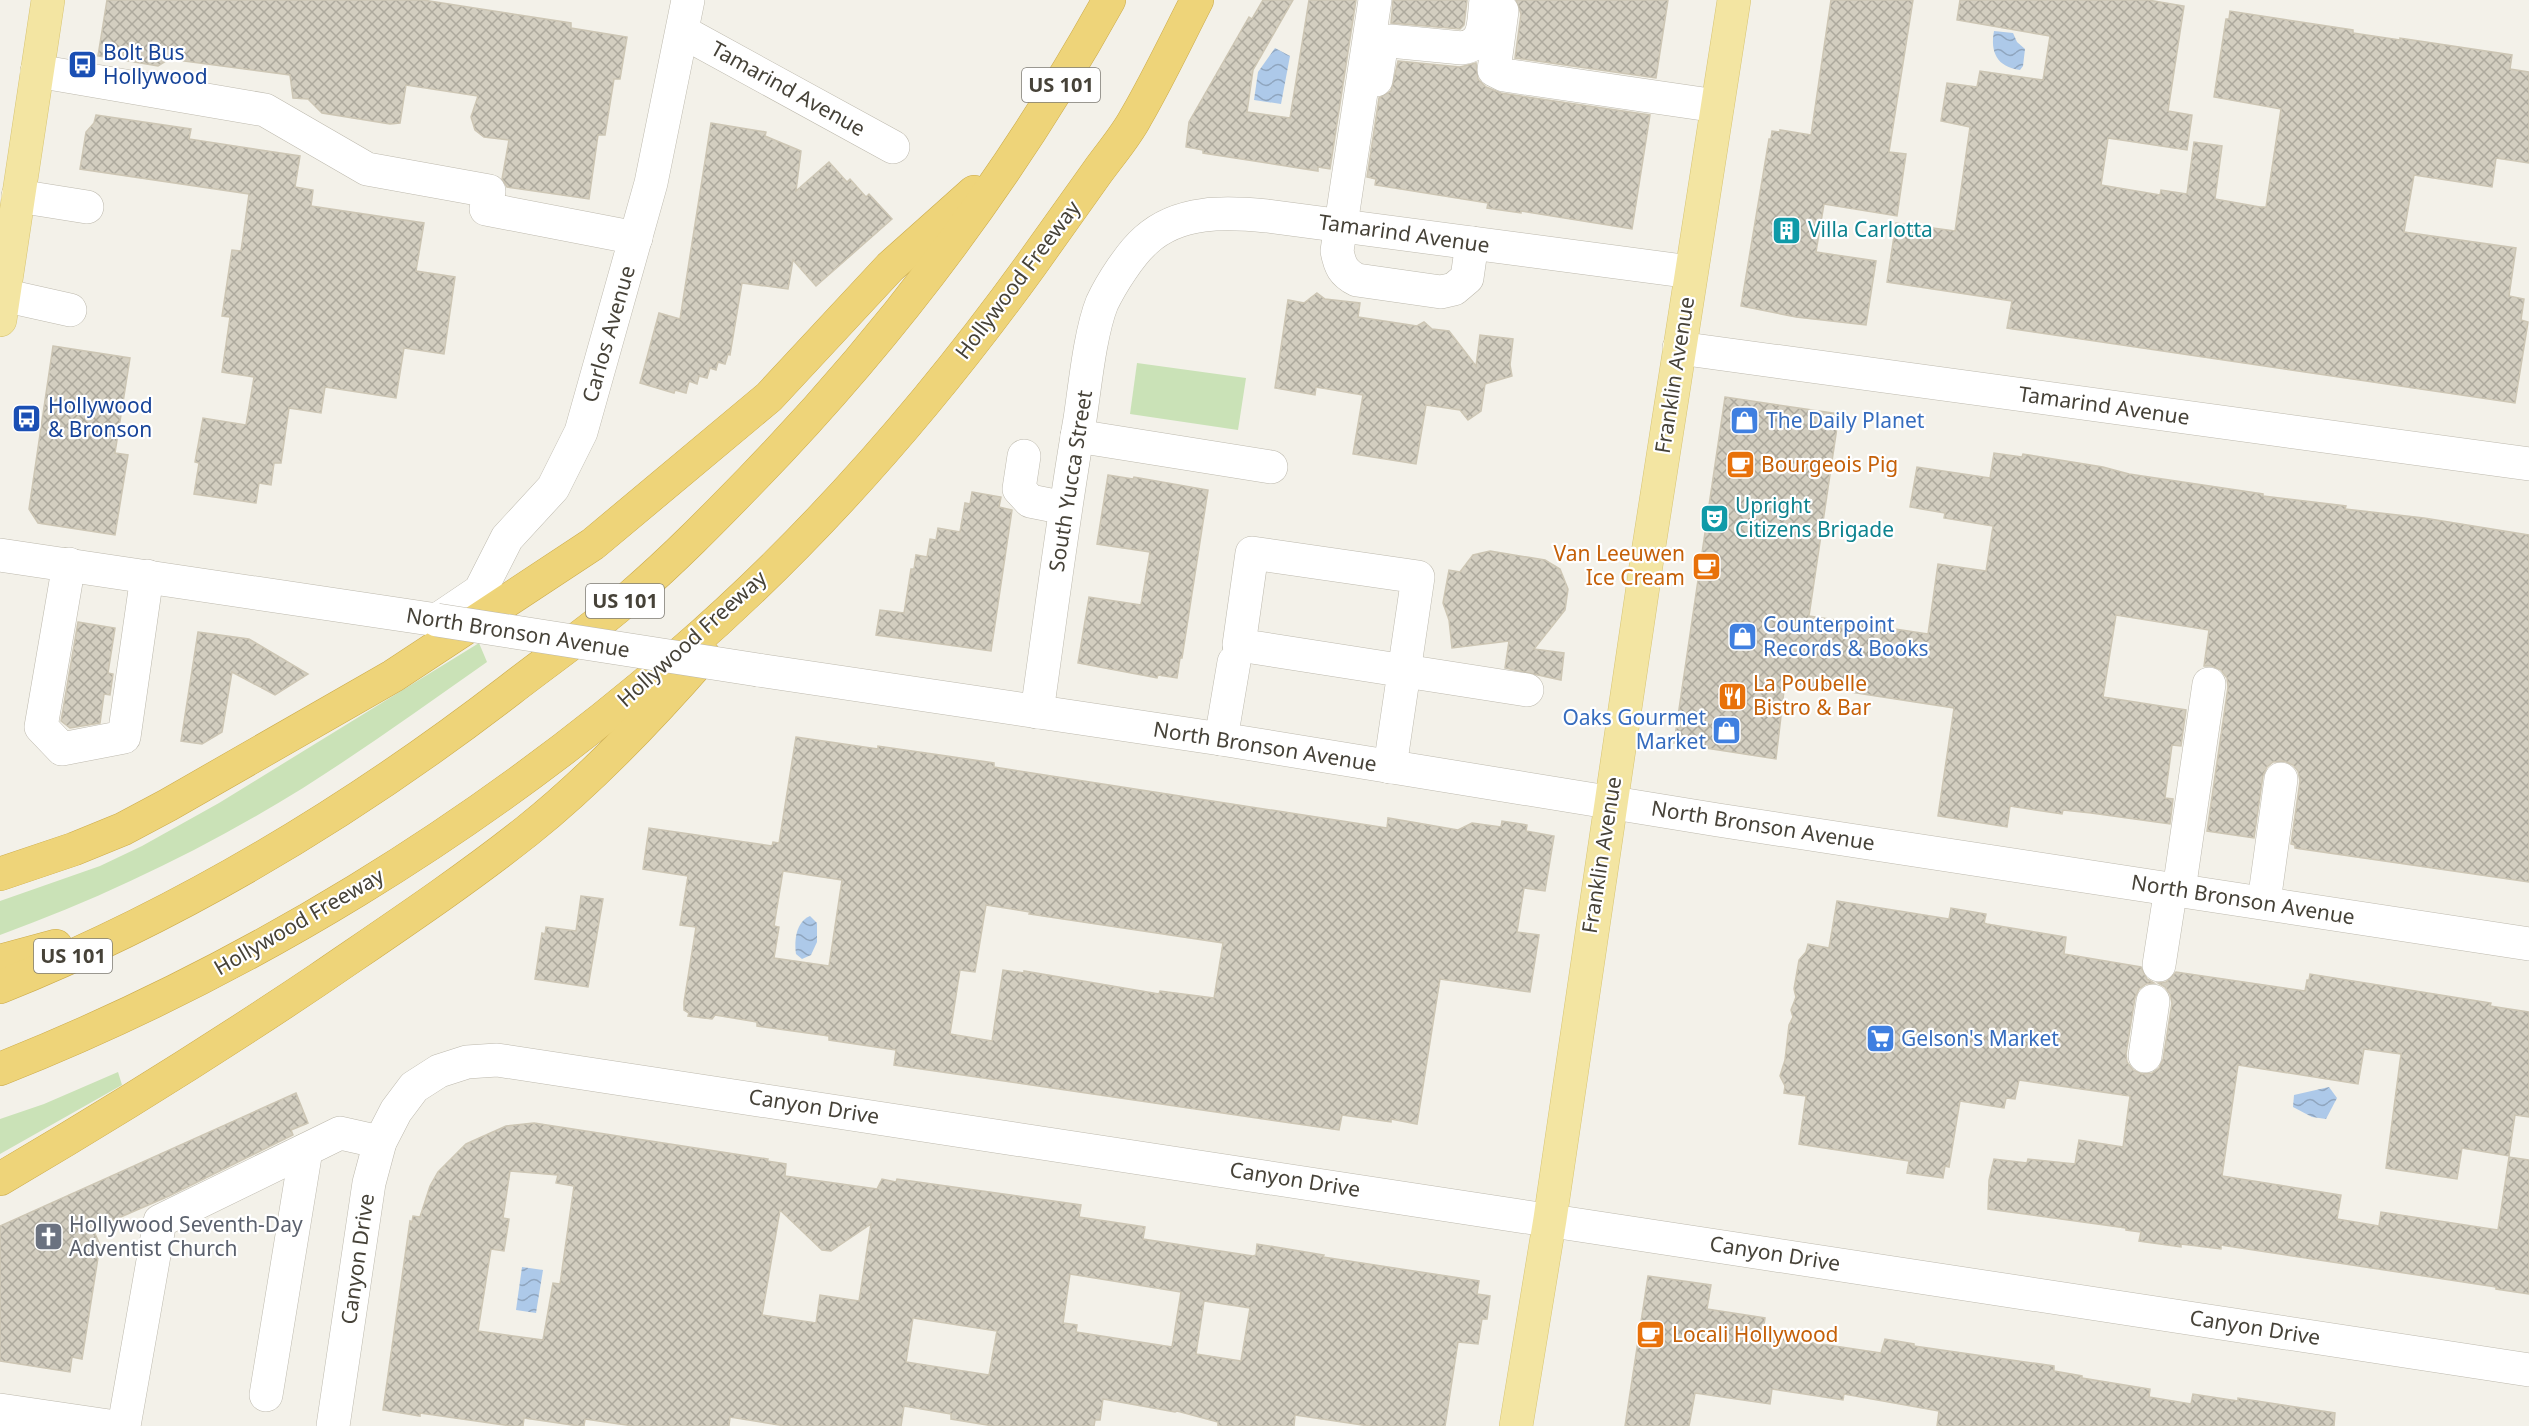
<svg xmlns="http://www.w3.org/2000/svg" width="2529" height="1426" font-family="'Noto Sans',sans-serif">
<defs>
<pattern id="water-waves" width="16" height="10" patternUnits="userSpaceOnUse" patternTransform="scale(1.5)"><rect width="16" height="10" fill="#adc9e9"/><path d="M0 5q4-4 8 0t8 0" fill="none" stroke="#8fa5be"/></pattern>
<pattern id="building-cross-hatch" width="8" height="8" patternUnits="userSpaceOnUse" patternTransform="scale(1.5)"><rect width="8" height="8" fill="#d3cec0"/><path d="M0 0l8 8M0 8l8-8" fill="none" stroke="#ada99d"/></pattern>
</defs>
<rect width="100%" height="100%" fill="#f3f1e9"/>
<g fill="#cae2b7">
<path d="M1137 363 1246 378 1238 430 1130 414Z"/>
<path d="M479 643 487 662C426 705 366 748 303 788 208 847 105 897 0 935V901L100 866 142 846 219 803Z"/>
<path d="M118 1072 122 1085 0 1154V1119L44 1104Z"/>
</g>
<g fill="url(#water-waves)">
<path d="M1994 31 2013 33 2017 42 2025 49 2023 66 2020 70C1997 67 1990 52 1994 31Z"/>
<path d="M1275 48 1290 56 1281 104 1254 100 1258 72Z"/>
<path d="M810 916 817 923V942L811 955 802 959 796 954C794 940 796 922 810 916Z"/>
<path d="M2329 1087 2337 1098 2326 1119 2312 1117 2293 1107 2294 1095Z"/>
<path d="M522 1267 543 1270 536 1313 516 1310Z"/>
</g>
<g fill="url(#building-cross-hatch)" stroke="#cdc6b4" stroke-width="1.5" fill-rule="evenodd">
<path d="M107 0H423L571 23V28L627 37 620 79H614L605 135H598L589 199 507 187 502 179 509 140 484 137 475 130 471 117 478 96 406 85 400 123 390 124 322 113 308 99 293 98 290 75 169 59 158 66 98 56Z"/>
<path d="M1263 0H1293L1253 70 1247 112 1290 118 1309 0H1356L1330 169 1318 167V171L1203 153V150L1186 147 1189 122 1249 17 1252 19Z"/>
<path d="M1393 0H1467L1464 25 1460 29 1391 23Z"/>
<path d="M1516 0H1668L1656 78 1515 58 1521 14Z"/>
<path d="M1831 0H1913L1889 152 1906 154 1897 216 1824 204 1816 252 1876 261 1866 325 1796 317 1741 306 1769 139H1771L1772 131 1780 132V130L1811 135Z"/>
<path d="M1960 0H2148L2184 6 2168 111 2192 115 2187 150 2108 138 2101 185 2160 195 2161 190 2187 194 2194 142 2222 146 2215 199 2260 207H2266L2281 109 2214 97 2226 19H2229L2230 11 2353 30V33L2400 40V38L2512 55 2510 69 2529 72V163L2496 158 2492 187 2414 175 2404 232 2516 248 2509 296 2524 299 2521 320 2528 322 2515 403 2007 328 2012 301 1887 282 1896 223 1955 231 1970 127 1941 121 1947 83 1977 87 1980 71 2043 80 2050 36 1957 20Z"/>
<path d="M1398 61 1460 67 1476 63 1478 79 1486 87 1501 93 1650 115 1632 229 1521 211V213L1487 208 1488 203 1375 185 1376 179 1367 177 1379 98 1391 91Z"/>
<path d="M96 115 191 129 189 139 300 156 295 187 313 190 311 206 424 223 416 271 455 277 444 354 404 348 396 398 325 387 321 413 289 408 281 463H274L271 485 259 483 256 503 194 494 199 463 195 462 203 418 246 425 254 377 222 372 230 317 222 316 232 250 241 251 249 194 80 169 86 132 94 123Z"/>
<path d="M711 123 766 132 765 136 801 151 796 191 829 162 847 182 850 179 866 197 869 194 892 219 816 286 793 260 788 289 742 283 730 355 728 354 725 364 718 362 716 370 710 368 707 378 699 376 697 384 689 381 686 393 675 390 674 393 640 383 659 313 680 319Z"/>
<path d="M1317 293 1325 299 1360 303 1358 317 1417 326 1424 322 1432 329 1449 331 1476 366 1480 335 1513 339 1510 365 1512 376 1485 384 1481 411 1468 420 1460 410 1426 405 1416 464 1353 454 1363 395 1316 387 1315 395 1275 388 1288 300 1304 303Z"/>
<path d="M53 346 130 358 115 453 128 455 115 535 38 523 29 509Z"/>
<path d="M1725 397 1839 414 1809 616 1928 634 1938 564 1986 571 1993 526 1944 518 1945 513 1910 507 1917 467 1990 478 1994 453 2022 457 2023 454 2103 467 2129 474 2263 494V496L2346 506 2345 509 2424 518 2529 535V882L2295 848V845L2291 844 2300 781 2298 771 2293 765 2284 761 2273 762 2267 767 2263 776 2254 838 2207 831 2228 687 2227 678 2221 670 2212 666H2204L2209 630 2116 615 2103 697 2186 710 2181 746 2172 745 2165 798 2173 799 2170 824 2091 813 2063 810 2062 814 2010 806 2007 827 1938 816 1954 708 1785 682 1776 759 1674 743Z"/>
<path d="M1108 475 1133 479 1134 477 1208 490 1182 658H1180L1177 678 1158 675 1157 678 1078 663 1089 597 1141 605 1150 552 1097 544Z"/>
<path d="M972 492 1001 497 999 507 1012 510 991 651 876 635 880 610 904 613 911 569H914L916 555 927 557 930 539 936 540 938 528 960 532 965 503 970 504Z"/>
<path d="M1490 551 1545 560 1560 569 1568 589 1565 610 1534 649 1564 653 1561 680 1505 668 1509 641 1452 648 1449 620 1443 603 1449 570 1460 572 1473 555Z"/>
<path d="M78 622 115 628 108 673 113 674 110 695 104 694 100 723 70 728 61 721Z"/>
<path d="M198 632 249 639 308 674 275 695 232 672 222 732 202 744 181 741Z"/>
<path d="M796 737 878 749V746L940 755 994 763V767L1387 828 1388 818 1458 830 1472 823 1501 827 1502 821 1527 825 1526 831 1554 836 1545 891 1524 888 1517 932 1539 935 1530 992 1440 979 1417 1124 1391 1119V1122L1342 1115 1339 1130 894 1065 896 1050 829 1040V1036L757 1026V1022L715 1015 712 1019 688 1016 689 1013 684 1010V1002L696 927 680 925 688 876 643 869 649 828 772 846 773 842 779 843ZM783 871 842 880 829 966 774 958 779 927 774 926ZM986 905 1030 912 1029 914 1223 943 1214 998 1160 991 1159 994 1024 971V973L1003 970 992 1041 950 1034 960 970 975 972Z"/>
<path d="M581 896 603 899 588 987 535 979 542 933 545 934 546 927 576 931Z"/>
<path d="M1837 901 1949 919 1951 908 1986 914 1984 923 1987 924 2066 937 2064 954 2141 967 2147 979 2154 983 2146 984 2139 989 2135 998 2126 1054 2127 1062 2133 1070 2142 1074 2152 1073 2159 1068 2163 1059 2172 1003 2170 994 2165 987 2158 983 2166 982 2176 972 2305 991 2307 980H2309L2310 974 2491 1003 2490 1006 2529 1012V1117L2515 1115 2509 1156 2462 1148 2457 1179 2386 1168 2401 1054 2364 1049 2358 1084 2238 1065 2222 1176 2341 1195 2337 1219 2379 1226 2381 1212 2498 1230 2509 1157 2529 1160V1294L2496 1289V1287L2221 1245V1249L2181 1244V1247L2139 1241 2141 1232 2126 1230V1228L1988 1209 1989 1180 1994 1159 2027 1163 2028 1159 2075 1164 2079 1140 2123 1147 2130 1096 2019 1080 2015 1099 2006 1098 2004 1108 1960 1101 1949 1167 1945 1166 1943 1178 1907 1173 1909 1161 1799 1144 1806 1096 1784 1093 1785 1086 1780 1076 1785 1060 1789 1025 1793 1017 1791 1010 1796 997 1794 989 1799 960 1806 952 1808 944 1829 948Z"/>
<path d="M296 1093 308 1123 291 1130 293 1135 169 1196 93 1229 100 1245 82 1359 72 1357 70 1372 0 1361V1226Z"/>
<path d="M534 1123 768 1159 767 1161 786 1164 785 1176 877 1189 882 1179 896 1182 897 1179 1081 1205 1079 1217 1145 1227 1143 1239 1253 1256 1256 1255 1257 1244 1324 1255 1323 1257 1479 1281 1477 1294 1490 1296 1487 1319H1482L1478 1344 1458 1342 1445 1426H1369L1295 1415 1294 1426H1218V1422L1177 1411 1175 1412 1103 1399 1100 1420H1095L1094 1426H993L951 1419V1414L904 1406 901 1426H785L730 1417 729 1426H633L585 1419 584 1426H579L524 1418 523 1426H511L420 1413V1416L383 1410 410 1221 412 1222 413 1216 420 1217 430 1186 438 1172 466 1144 506 1126ZM510 1171 558 1175 556 1183 574 1186 560 1284 553 1283 543 1340 478 1331 491 1249 504 1251 509 1219 503 1218ZM780 1210 822 1250 831 1251 871 1224 859 1301 820 1295 816 1323 762 1315ZM1070 1274 1181 1292 1172 1347 1076 1332 1077 1325 1063 1323ZM1204 1301 1250 1308 1241 1361 1196 1354ZM913 1318 997 1331 989 1375 906 1362Z"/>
<path d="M1648 1276 1711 1285 1707 1309 1765 1318 1763 1332 1781 1334V1338L1881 1353 1885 1339 1914 1344V1346L2054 1366V1371L2082 1376V1378L2150 1389 2149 1397 2191 1404 2193 1394 2238 1401V1398L2335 1413 2334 1426H1937L1939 1411 1844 1394 1843 1400 1772 1389 1770 1404 1695 1393 1689 1426H1625Z"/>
</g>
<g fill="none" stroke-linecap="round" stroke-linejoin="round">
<defs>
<g id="minor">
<path d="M1375 0 1337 251C1340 266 1343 273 1357 280L1441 292 1454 289 1467 278 1472 243"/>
<path d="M1502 11 1494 70 1504 75 1717 106"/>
<path d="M683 32 893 147"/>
<path d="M37 71 265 110 367 169 489 191 486 209 636 238"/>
<path d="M1376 80 1381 48 1390 41 1462 48C1487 44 1483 21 1486 0"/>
<path d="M18 196 87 207"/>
<path d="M3 295 70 310"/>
<path d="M1679 348 2529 464"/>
<path d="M1077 436 1271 467"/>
<path d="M1024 456 1019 489 1030 501 1065 508"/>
<path d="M0 555 437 620 480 591 507 538 553 488 581 432 651 183 688 0"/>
<path d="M69 564 41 727 62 749 124 737 147 576"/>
<path d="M758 670 1221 739 1718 820 2529 944"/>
<path d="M1037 712C1051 614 1063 517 1080 419 1085 386 1090 333 1102 303 1111 284 1130 254 1146 240 1179 210 1226 212 1267 216L1691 272"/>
<path d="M1221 739 1234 662"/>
<path d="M1390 767 1418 577 1252 553 1239 645 1527 690"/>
<path d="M2179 890 2209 684"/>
<path d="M2264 902 2281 779"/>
<path d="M2159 965 2171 888"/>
<path d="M2145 1056 2153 1001"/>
<path d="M266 1395 306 1150"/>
<path d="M0 1410 109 1426"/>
<path d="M124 1426 160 1221 340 1133 380 1142"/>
<path d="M333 1426 369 1183 380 1142 396 1111 414 1087 439 1071 467 1062 497 1060 2529 1370"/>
</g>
<g id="major">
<path d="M0 320 48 0"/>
<path d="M1516 1426 1550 1219 1647 559 1734 0"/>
</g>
<g id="highway">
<path d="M0 874 74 849 123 829 168 805 393 676 593 544 769 397 890 267 974 192"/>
<path d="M0 961 56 946"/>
<path d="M0 987C184 913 354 810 511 689 551 658 593 629 631 596 673 560 712 520 751 480 891 336 1012 175 1109 0"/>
<path d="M0 1069C247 971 478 829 679 655 811 541 929 406 1031 265 1054 233 1076 202 1098 171 1111 153 1126 136 1136 117 1158 79 1177 39 1197 0"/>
<path d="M0 1179C109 1115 215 1049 319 979 389 931 460 884 527 831 591 780 650 718 704 656"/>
</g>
</defs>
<use href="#minor" stroke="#bdb9ad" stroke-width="34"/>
<use href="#major" stroke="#d7c473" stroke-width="34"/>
<use href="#highway" stroke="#ccab4a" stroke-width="34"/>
<use href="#minor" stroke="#fff" stroke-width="33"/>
<use href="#major" stroke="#f3e5a2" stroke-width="33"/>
<use href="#highway" stroke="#eed479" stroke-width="33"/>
<defs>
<path id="minor-bridge" d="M437 620 758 670"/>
</defs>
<use href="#minor-bridge" stroke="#bdb9ad" stroke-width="34" stroke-linecap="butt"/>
<use href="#minor-bridge" stroke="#fff" stroke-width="33"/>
</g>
<defs>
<symbol id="bus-square" viewBox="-11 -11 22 22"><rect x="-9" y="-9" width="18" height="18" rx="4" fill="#1a4fb4" stroke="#fff"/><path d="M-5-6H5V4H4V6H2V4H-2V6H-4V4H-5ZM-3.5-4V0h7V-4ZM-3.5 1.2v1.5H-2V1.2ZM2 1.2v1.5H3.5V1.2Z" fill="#fff"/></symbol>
<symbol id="building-square" viewBox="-11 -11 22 22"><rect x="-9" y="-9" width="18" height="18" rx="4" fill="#0f9aa8" stroke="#fff"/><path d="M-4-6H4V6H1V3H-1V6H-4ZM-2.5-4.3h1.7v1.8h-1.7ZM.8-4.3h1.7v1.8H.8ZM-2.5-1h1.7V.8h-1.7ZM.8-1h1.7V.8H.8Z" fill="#fff"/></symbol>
<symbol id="shop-square" viewBox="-11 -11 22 22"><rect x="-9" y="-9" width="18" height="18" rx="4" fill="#3f7fe0" stroke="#fff"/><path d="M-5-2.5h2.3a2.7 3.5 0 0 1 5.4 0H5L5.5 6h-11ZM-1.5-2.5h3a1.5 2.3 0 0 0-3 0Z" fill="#fff"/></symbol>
<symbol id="cafe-square" viewBox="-11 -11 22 22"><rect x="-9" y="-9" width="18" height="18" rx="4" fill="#e8710a" stroke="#fff"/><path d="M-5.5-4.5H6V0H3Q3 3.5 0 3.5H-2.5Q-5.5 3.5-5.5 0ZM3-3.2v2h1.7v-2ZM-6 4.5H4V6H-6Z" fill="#fff"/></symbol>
<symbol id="theatre-square" viewBox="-11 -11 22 22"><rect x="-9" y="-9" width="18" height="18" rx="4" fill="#0f9aa8" stroke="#fff"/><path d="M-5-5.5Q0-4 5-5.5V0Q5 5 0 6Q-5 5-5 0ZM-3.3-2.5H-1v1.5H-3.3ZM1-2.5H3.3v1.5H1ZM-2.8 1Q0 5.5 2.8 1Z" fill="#fff"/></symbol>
<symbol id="restaurant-square" viewBox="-11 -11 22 22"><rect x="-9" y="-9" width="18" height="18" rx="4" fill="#e8710a" stroke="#fff"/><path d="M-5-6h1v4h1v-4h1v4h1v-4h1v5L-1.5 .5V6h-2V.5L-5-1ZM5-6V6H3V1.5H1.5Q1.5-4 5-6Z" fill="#fff"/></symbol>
<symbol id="supermarket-square" viewBox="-11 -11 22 22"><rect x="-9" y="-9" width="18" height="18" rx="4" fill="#3f7fe0" stroke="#fff"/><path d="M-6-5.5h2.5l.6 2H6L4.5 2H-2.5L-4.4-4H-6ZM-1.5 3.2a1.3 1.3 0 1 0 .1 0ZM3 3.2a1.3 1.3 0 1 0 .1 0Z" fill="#fff"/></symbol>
<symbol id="church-square" viewBox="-11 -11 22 22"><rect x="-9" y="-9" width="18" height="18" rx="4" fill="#6b7280" stroke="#fff"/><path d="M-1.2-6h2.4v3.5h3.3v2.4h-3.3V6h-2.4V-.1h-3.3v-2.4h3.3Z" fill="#fff"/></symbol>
</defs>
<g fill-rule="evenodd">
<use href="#bus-square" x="66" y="48" width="33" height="33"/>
<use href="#building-square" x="1770" y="214" width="33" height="33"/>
<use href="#bus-square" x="10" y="402" width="33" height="33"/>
<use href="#shop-square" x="1728" y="404" width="33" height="33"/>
<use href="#cafe-square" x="1724" y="448" width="33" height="33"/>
<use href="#theatre-square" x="1698" y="502" width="33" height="33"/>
<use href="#cafe-square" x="1690" y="550" width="33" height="33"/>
<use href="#shop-square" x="1726" y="620" width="33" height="33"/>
<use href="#restaurant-square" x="1716" y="680" width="33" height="33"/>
<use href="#shop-square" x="1710" y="714" width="33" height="33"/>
<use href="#supermarket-square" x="1864" y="1022" width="33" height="33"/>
<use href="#church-square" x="32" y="1220" width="33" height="33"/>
<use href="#cafe-square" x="1634" y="1318" width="33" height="33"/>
</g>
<g text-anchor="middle" stroke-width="4.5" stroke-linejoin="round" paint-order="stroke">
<g fill="#fff" stroke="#7e7b74" stroke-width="1.5">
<rect x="1022" y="68" width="78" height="34" rx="4.5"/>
<rect x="586" y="584" width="78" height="34" rx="4.5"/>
<rect x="34" y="939" width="78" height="34" rx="4.5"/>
</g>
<g font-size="20" font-weight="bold" fill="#464238">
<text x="1061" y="92">US 101</text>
<text x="625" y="608">US 101</text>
<text x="73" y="963">US 101</text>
</g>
<g font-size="21" fill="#164399" stroke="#fff" text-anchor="start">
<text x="103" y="60">Bolt Bus<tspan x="103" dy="24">Hollywood</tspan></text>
<text x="48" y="413">Hollywood<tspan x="48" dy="24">&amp; Bronson</tspan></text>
</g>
<g font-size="21" fill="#464238" stroke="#fff">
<text transform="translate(788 89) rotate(29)" y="7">Tamarind Avenue</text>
<text transform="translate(1404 234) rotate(8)" y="7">Tamarind Avenue</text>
<text transform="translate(1018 280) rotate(-53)" y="7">Hollywood Freeway</text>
<text transform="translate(609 334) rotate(-74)" y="7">Carlos Avenue</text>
<text transform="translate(1675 375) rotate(-81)" y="7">Franklin Avenue</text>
<text transform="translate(2104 406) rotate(8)" y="7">Tamarind Avenue</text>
<text transform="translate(1071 481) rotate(-81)" y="7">South Yucca Street</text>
<text transform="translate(518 633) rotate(9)" y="7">North Bronson Avenue</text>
<text transform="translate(692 639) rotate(-42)" y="7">Hollywood Freeway</text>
<text transform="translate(1265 747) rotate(9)" y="7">North Bronson Avenue</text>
<text transform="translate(1763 826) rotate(9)" y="7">North Bronson Avenue</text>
<text transform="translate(1602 855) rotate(-81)" y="7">Franklin Avenue</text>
<text transform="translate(2243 900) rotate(9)" y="7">North Bronson Avenue</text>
<text transform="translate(299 922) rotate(-30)" y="7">Hollywood Freeway</text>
<text transform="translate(814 1107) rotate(9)" y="7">Canyon Drive</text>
<text transform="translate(1295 1180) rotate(9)" y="7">Canyon Drive</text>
<text transform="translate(1775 1254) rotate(9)" y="7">Canyon Drive</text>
<text transform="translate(358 1259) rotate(-82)" y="7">Canyon Drive</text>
<text transform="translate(2255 1328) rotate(9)" y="7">Canyon Drive</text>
</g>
<g font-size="21" fill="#0d838f" stroke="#fff" text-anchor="start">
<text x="1808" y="237">Villa Carlotta</text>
<text x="1735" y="513">Upright<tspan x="1735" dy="24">Citizens Brigade</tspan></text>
</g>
<g font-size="21" fill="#366cbe" stroke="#fff" text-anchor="start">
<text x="1766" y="428">The Daily Planet</text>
<text x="1763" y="632">Counterpoint<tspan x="1763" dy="24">Records &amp; Books</tspan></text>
<text x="1706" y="725" text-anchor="end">Oaks Gourmet<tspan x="1706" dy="24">Market</tspan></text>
<text x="1901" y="1046">Gelson's Market</text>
</g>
<g font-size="21" fill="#c56008" stroke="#fff" text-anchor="start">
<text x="1761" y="472">Bourgeois Pig</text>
<text x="1685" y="561" text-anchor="end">Van Leeuwen<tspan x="1685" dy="24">Ice Cream</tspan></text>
<text x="1753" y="691">La Poubelle<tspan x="1753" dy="24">Bistro &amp; Bar</tspan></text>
<text x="1672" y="1342">Locali Hollywood</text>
</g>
<g font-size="21" fill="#5b616d" stroke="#fff" text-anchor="start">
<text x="69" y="1232">Hollywood Seventh-Day<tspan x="69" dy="24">Adventist Church</tspan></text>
</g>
</g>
</svg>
